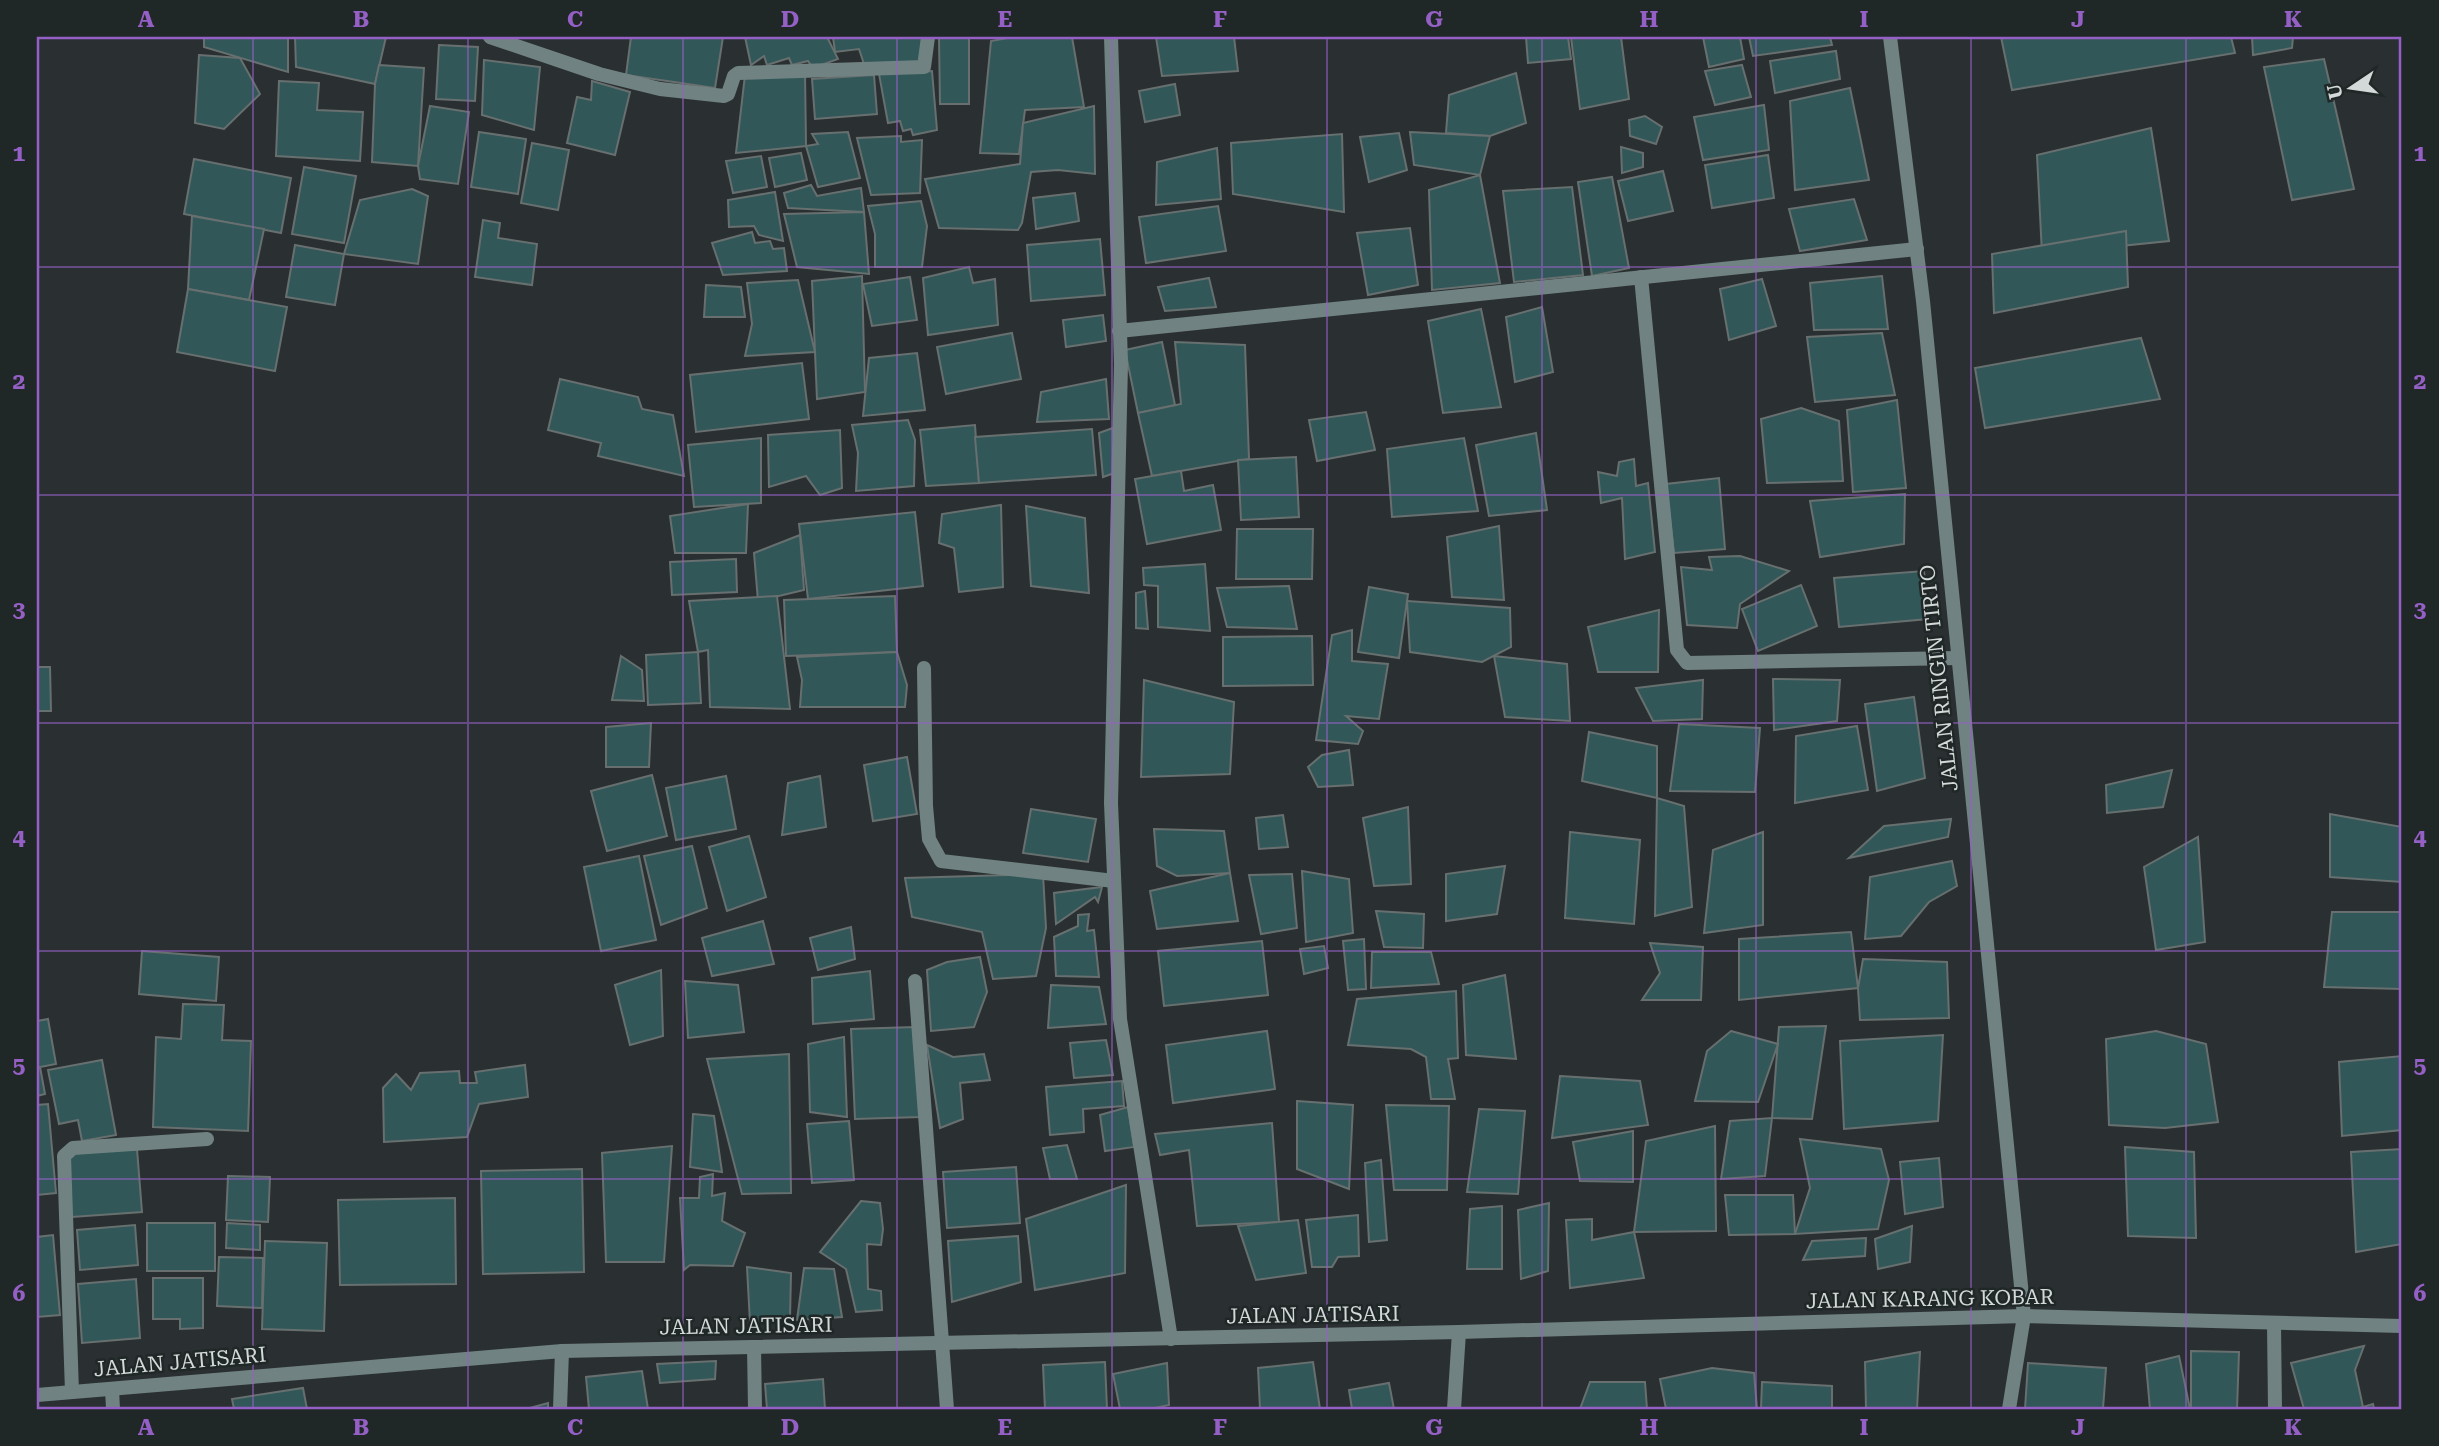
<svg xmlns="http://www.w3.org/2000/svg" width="2439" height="1446" font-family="'Roboto Serif',serif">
<rect width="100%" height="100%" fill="#2a3031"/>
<g fill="#315759" stroke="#676f6f" stroke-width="2">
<path d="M204 37H288V72L204 47Z"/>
<path d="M295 37H386L375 84 296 67Z"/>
<path d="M631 37H723L715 88 626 75Z"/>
<path d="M745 37H827L838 59 813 68 808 61 792 65 789 58 767 65 764 56 751 65Z"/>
<path d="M833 37H923L922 63 865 67 859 49 835 52Z"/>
<path d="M939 37H969V104H940Z"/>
<path d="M1013 37H1072L1084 107 1025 110 1019 154 980 153 991 41Z"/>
<path d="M1156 37H1234L1238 71 1162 76Z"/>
<path d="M1526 37H1568L1571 59 1528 63Z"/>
<path d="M1571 37H1621L1629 99 1580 109Z"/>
<path d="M1703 37H1740L1744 59 1709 67Z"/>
<path d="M1749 37H1830L1832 45 1753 56Z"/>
<path d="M2001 37H2231L2235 53 2012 90Z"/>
<path d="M2252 37H2293L2292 48 2253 55Z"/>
<path d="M439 45 478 47 475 101 436 99Z"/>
<path d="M1836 51 1840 79 1775 93 1770 61Z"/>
<path d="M199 55 240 58 260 94 224 129 195 123Z"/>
<path d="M2324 59 2354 189 2292 200 2264 67Z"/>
<path d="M484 60 540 67 534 130 482 115Z"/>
<path d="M379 65 424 68 418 166 372 162 375 84Z"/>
<path d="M1742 65 1751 97 1715 105 1705 71Z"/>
<path d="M932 71 937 130 913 135 911 129 903 131 900 121 888 123 879 74Z"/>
<path d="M805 72 806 146 736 153 745 75Z"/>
<path d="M1516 73 1526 123 1490 136 1446 133 1449 95Z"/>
<path d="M874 75 877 114 815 119 812 79Z"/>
<path d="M279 81 319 83 317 110 363 112 360 161 276 156Z"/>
<path d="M592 81 630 92 615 155 567 143 577 97 591 100Z"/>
<path d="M1175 84 1180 115 1145 122 1139 91Z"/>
<path d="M1850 88 1869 180 1795 190 1790 101Z"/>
<path d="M1764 105 1769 150 1703 160 1694 117Z"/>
<path d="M430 106 469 112 458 184 420 179 418 166Z"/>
<path d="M1094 106 1095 174 1058 170 1031 172 1022 223 1018 230 939 228 925 179 1020 164 1023 123Z"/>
<path d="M1645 116 1662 127 1656 144 1630 136 1629 120Z"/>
<path d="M2151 128 2169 241 2042 254 2037 155Z"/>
<path d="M479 132 526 139 518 194 471 187Z"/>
<path d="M848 132 860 178 818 187 806 146 818 144 812 134Z"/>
<path d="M1410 132 1490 136 1480 175 1414 165Z"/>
<path d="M1399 133 1407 170 1369 182 1360 137Z"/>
<path d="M1342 134 1344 212 1233 194 1231 143Z"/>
<path d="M901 136V142L922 140 920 193 871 195 857 138Z"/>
<path d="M532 143 569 150 558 210 521 203Z"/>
<path d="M1621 147 1643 153V167L1622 173Z"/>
<path d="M1217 148 1221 199 1156 205 1157 162Z"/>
<path d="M801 153 807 180 775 187 769 158Z"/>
<path d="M1768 155 1774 198 1712 208 1705 165Z"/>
<path d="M761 156 767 187 733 193 726 161Z"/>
<path d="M194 159 291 178 281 233 184 214Z"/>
<path d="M304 167 356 176 344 243 292 234Z"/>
<path d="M1663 171 1673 211 1628 221 1618 181Z"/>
<path d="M1480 175 1500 283 1432 290 1429 190Z"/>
<path d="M1612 177 1629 268 1592 276 1578 182Z"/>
<path d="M811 185 817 196 861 188 864 212 788 208 784 193Z"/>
<path d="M1572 187 1583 275 1514 282 1503 191Z"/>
<path d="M412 189 428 196 418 264 344 254 360 200Z"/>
<path d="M775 192 783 241 759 235 754 226 729 227 728 200Z"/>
<path d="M1075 193 1079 221 1036 229 1033 198Z"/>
<path d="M1854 199 1867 240 1800 251 1789 209Z"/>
<path d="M921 201 927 226 922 267H875V234L868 206Z"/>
<path d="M1218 206 1226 251 1146 263 1139 217Z"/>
<path d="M864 212 869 274 797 267 784 214Z"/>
<path d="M192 216 264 229 249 300 188 289Z"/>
<path d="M483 220 500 223 498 238 537 244 532 285 475 277Z"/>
<path d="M1410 228 1418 285 1368 295 1357 233Z"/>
<path d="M2126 231 2128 287 1994 313 1992 254Z"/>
<path d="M752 232 755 243 770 241 773 249 784 248 787 271 723 275 712 243Z"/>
<path d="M1100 239 1105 295 1031 301 1027 245Z"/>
<path d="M295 245 344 254 335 305 286 297Z"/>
<path d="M969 267 973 283 995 279 998 325 928 335 923 278Z"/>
<path d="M862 276 865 392 817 399 812 281Z"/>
<path d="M1882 276 1888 329 1814 330 1810 283Z"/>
<path d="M910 277 917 320 872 326 863 284Z"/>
<path d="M1209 278 1216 307 1165 311 1158 287Z"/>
<path d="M1762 279 1776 326 1729 340 1720 289Z"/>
<path d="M798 280 815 352 745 356 752 324 747 283Z"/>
<path d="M706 285 741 287 745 317H704Z"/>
<path d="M188 289 287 307 275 371 177 352Z"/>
<path d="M1542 307 1553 372 1515 382 1506 317Z"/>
<path d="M1481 309 1501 407 1443 413 1428 321Z"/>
<path d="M1103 315 1106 341 1066 347 1063 320Z"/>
<path d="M1012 333 1021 379 946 394 937 347Z"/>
<path d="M1882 333 1895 395 1815 402 1807 337Z"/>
<path d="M2141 338 2160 399 1985 428 1975 368Z"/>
<path d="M1162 342 1175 405 1138 413 1125 350Z"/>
<path d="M1175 342 1245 345 1249 459 1152 476 1138 413 1181 404Z"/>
<path d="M917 353 925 410 863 416 869 358Z"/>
<path d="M802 363 809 419 696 432 690 375Z"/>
<path d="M560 379 638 397 642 409 673 415 684 476 598 456 601 443 548 430Z"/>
<path d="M1106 379 1109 419 1037 422 1041 392Z"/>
<path d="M1897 400 1906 488 1853 492 1847 410Z"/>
<path d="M1801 408 1839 421 1843 481 1767 483 1761 419Z"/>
<path d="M1366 412 1375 450 1317 461 1309 420Z"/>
<path d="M908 420 915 440 914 486 856 491 858 453 852 425Z"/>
<path d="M975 425 979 483 926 486 920 430Z"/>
<path d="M1113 428 1117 472 1103 477 1099 433Z"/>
<path d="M1092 429 1096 475 979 483 975 437Z"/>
<path d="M840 430 842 488 820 495 806 476 769 487 768 435Z"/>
<path d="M1536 433 1547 510 1489 516 1476 445Z"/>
<path d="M761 438V503L694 507 688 445Z"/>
<path d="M1464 438 1478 511 1392 517 1387 449Z"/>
<path d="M1296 457 1299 517 1241 520 1238 460Z"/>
<path d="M1634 459 1636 486 1648 483 1655 552 1625 559 1622 498 1601 503 1598 472 1617 476 1619 462Z"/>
<path d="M1181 471 1184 491 1213 485 1221 530 1147 544 1135 479Z"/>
<path d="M1719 478 1725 549 1674 553 1666 484Z"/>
<path d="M1905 494 1904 544 1820 557 1810 501Z"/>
<path d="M748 504 746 553H675L670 516Z"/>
<path d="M1001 505 1003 587 959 592 954 548 939 543 942 514Z"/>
<path d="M1026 506 1085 518 1089 593 1031 586Z"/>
<path d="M915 512 923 586 808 599 799 524Z"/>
<path d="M1499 526 1504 600 1452 597 1447 537Z"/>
<path d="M1237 529H1313L1312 579H1236Z"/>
<path d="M800 535 804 590 758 601 754 553Z"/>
<path d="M1740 556 1789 571 1740 604 1737 628 1687 625 1681 567 1712 570 1709 557Z"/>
<path d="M736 559 737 592 672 595 670 562Z"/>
<path d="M1205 564 1210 631 1158 627V586L1144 585 1143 568Z"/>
<path d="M1924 571 1928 619 1839 627 1834 578Z"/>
<path d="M1801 585 1817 626 1758 651 1742 609Z"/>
<path d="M1289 586 1297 629 1227 627 1217 588Z"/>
<path d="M1369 587 1408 594 1399 658 1358 652Z"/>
<path d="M1145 591 1148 629 1136 628V593Z"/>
<path d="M777 596 790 709 710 707 708 650 698 652 689 601Z"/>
<path d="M895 596 897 652 786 656 784 600Z"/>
<path d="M1407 601 1510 608 1511 647 1482 662 1410 652Z"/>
<path d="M1659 610 1658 672H1598L1588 627Z"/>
<path d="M1352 630V661L1388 664 1379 719 1346 716 1363 731 1358 744 1316 740 1332 635Z"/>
<path d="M1312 636 1313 685 1223 686V637Z"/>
<path d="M698 652 701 703 648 705 646 655Z"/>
<path d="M897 652 907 685 905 707H800L802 680 797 657Z"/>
<path d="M621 656 642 670 644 701 612 700Z"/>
<path d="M1494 656 1567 664 1570 721 1505 717Z"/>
<path d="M37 667H50L51 711H37Z"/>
<path d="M1773 679 1840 680 1837 721 1774 730Z"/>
<path d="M1144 680 1234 702 1230 774 1141 777Z"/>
<path d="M1703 680 1702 719 1653 721 1636 688Z"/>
<path d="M1914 697 1925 778 1877 791 1865 704Z"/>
<path d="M651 723 649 767H606V727Z"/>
<path d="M1679 724 1760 728 1755 792 1670 791Z"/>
<path d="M1857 726 1868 790 1795 803 1796 736Z"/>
<path d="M1589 732 1657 746V798L1582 781Z"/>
<path d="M1349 750 1353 785 1318 787 1308 767 1322 755Z"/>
<path d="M907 757 917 814 873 821 864 765Z"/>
<path d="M2172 770 2163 807 2107 813 2106 785Z"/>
<path d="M652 775 667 836 607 851 591 791Z"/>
<path d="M726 776 736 829 676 840 666 788Z"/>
<path d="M820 776 826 827 782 835 788 783Z"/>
<path d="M1657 798 1684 806 1692 907 1655 916Z"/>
<path d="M1408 807 1411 884 1374 886 1363 818Z"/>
<path d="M1031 809 1096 819 1088 862 1023 853Z"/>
<path d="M2330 814 2402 827V882L2330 877Z"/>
<path d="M1283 815 1288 847 1259 849 1256 818Z"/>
<path d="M1951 819 1948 837 1849 858 1884 826Z"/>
<path d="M1154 829 1224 831 1230 873 1177 876 1157 866Z"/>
<path d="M1570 832 1640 840 1634 924 1565 918Z"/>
<path d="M1763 832V925L1704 933 1713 850Z"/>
<path d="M749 836 766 897 727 911 709 847Z"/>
<path d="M2198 837 2205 942 2156 950 2144 867Z"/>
<path d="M692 846 707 908 661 925 644 856Z"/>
<path d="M639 856 656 940 601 951 584 867Z"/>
<path d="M1952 861 1957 886 1929 902 1901 936 1865 939 1870 877Z"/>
<path d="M1505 866 1497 914 1446 921V874Z"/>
<path d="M1302 871 1349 879 1353 933 1306 942Z"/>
<path d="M1230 873 1238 921 1157 929 1150 891Z"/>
<path d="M1043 874 1046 928 1036 976 993 979 982 932 912 917 905 878Z"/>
<path d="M1292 874 1297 928 1261 934 1249 875Z"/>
<path d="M1102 887 1098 902 1095 897 1056 924 1054 893Z"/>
<path d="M1376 911 1424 914 1423 948 1384 947Z"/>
<path d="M2332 912H2402V989L2324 987Z"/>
<path d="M1089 914 1087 931 1094 930 1099 977 1056 976 1054 937 1078 926V915Z"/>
<path d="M763 921 774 964 712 976 702 938Z"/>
<path d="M851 927 855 959 818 970 810 938Z"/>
<path d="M1851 932 1858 988 1739 1000V939Z"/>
<path d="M1364 939 1366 989 1348 990 1343 941Z"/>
<path d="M1262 941 1268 995 1164 1006 1158 951Z"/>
<path d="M1650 943 1703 947 1701 1000H1642L1660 973Z"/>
<path d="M1324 946 1328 968 1304 974 1300 949Z"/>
<path d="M142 951 219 957 216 1001 139 994Z"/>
<path d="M1372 952H1431L1439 984 1371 988Z"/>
<path d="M980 957 987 992 974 1027 931 1031 927 970 947 962Z"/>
<path d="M1863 959 1947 962 1949 1018 1860 1020 1858 988Z"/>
<path d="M661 970 663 1036 630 1045 615 985Z"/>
<path d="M870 971 874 1019 813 1024 812 978Z"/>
<path d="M1505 975 1516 1059 1466 1055 1463 985Z"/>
<path d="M685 981 738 985 744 1032 688 1038Z"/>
<path d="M1051 985 1099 987 1106 1024 1048 1028Z"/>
<path d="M1456 991 1458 1058 1448 1059 1455 1099H1431L1426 1057 1411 1049 1348 1045 1357 999Z"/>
<path d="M183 1004 224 1005 222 1040 251 1041 248 1131 153 1127 156 1037 181 1039Z"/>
<path d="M48 1019 56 1064 40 1067 45 1094 37 1096V1021Z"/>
<path d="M1826 1026 1812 1119 1772 1118 1779 1027Z"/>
<path d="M915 1027 920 1117 855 1119 851 1029Z"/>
<path d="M1267 1031 1275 1089 1173 1103 1166 1045Z"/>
<path d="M1731 1031 1778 1044 1758 1102 1695 1101 1707 1051Z"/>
<path d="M2156 1031 2206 1044 2218 1122 2165 1128 2109 1125 2106 1039Z"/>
<path d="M1943 1035 1938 1121 1844 1129 1840 1041Z"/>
<path d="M844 1037 847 1117 810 1112 808 1044Z"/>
<path d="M1106 1040 1113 1075 1074 1078 1070 1043Z"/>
<path d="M927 1045 953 1057 984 1054 990 1080 960 1083 963 1119 940 1128Z"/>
<path d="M789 1054 791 1193 742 1194 707 1059Z"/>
<path d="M2402 1056V1130L2342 1136 2339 1062Z"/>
<path d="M102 1060 116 1135 82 1141 78 1120 59 1124 48 1070Z"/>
<path d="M525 1065 528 1097 479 1104 467 1137 384 1142 383 1088 396 1074 411 1090 420 1073 459 1071 460 1083H477L475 1072Z"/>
<path d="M1560 1076 1640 1081 1648 1125 1552 1138Z"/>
<path d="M1122 1081 1124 1106 1083 1109 1084 1132 1050 1135 1046 1087Z"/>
<path d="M1297 1101 1353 1105 1349 1189 1297 1169Z"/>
<path d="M48 1104 56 1193 37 1195V1105Z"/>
<path d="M1386 1105 1449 1106 1447 1190H1394Z"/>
<path d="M1128 1107 1134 1147 1105 1151 1100 1115Z"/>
<path d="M1479 1109 1525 1111 1518 1194 1467 1192Z"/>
<path d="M693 1114 714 1116 722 1172 690 1167Z"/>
<path d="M1772 1118 1765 1176 1721 1179 1730 1121Z"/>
<path d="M849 1121 854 1180 812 1183 807 1124Z"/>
<path d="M1272 1123 1279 1222 1197 1226 1189 1150 1160 1155 1155 1134Z"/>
<path d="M1715 1126 1716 1231 1634 1232 1646 1141Z"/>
<path d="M1633 1131V1182L1580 1181 1573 1142Z"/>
<path d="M1800 1139 1881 1149 1889 1180 1878 1229 1795 1234 1810 1188Z"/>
<path d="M1067 1145 1077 1179H1050L1043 1148Z"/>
<path d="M672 1146 664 1262H606L602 1153Z"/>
<path d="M2125 1147 2194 1152 2196 1238 2128 1236Z"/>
<path d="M137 1149 142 1212 72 1217 67 1154Z"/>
<path d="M2402 1149V1244L2356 1252 2351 1152Z"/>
<path d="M1939 1158 1943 1207 1905 1214 1900 1162Z"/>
<path d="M1381 1160 1387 1240 1369 1242 1365 1163Z"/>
<path d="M1016 1167 1020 1223 947 1228 943 1172Z"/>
<path d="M582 1169 584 1272 483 1274 481 1171Z"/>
<path d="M713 1174 712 1196 725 1193 722 1221 745 1233 733 1266 690 1265 684 1270 680 1198H699L700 1177Z"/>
<path d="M228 1176 270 1177 268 1222 226 1220Z"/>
<path d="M1126 1185 1125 1273 1035 1290 1026 1219Z"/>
<path d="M1725 1195H1793L1795 1234 1729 1235Z"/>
<path d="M455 1198 456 1284 340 1285 338 1200Z"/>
<path d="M861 1201 880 1203 883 1229 881 1245 867 1244 868 1289 881 1291 882 1310 856 1312 846 1269 820 1252Z"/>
<path d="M1549 1203 1548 1271 1521 1279 1518 1210Z"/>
<path d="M1502 1206V1269H1467L1470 1209Z"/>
<path d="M1358 1215 1359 1256 1338 1257 1332 1267H1312L1306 1220Z"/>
<path d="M1592 1219V1240L1634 1232 1644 1278 1570 1288 1566 1220Z"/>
<path d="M1298 1220 1306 1273 1256 1280 1238 1226Z"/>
<rect x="147" y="1223" width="68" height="48"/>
<path d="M227 1223 260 1225V1250L226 1248Z"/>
<path d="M135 1225 138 1265 80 1270 77 1230Z"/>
<path d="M1912 1226 1910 1262 1878 1269 1875 1239Z"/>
<path d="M53 1235 60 1315 37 1317V1237Z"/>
<path d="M1018 1236 1021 1282 952 1302 948 1241Z"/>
<path d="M1866 1238 1865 1256 1803 1260 1812 1241Z"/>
<path d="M265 1241 327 1243 324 1331 262 1329Z"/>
<path d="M219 1257 263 1258 262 1308 217 1306Z"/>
<path d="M747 1267 791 1273 790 1319 750 1323Z"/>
<path d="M804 1268 834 1269 842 1317 797 1320Z"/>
<path d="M153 1278H203V1328L180 1329V1319H153Z"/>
<path d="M136 1279 140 1338 82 1343 78 1284Z"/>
<path d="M2364 1346 2355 1370 2363 1407 2356 1409H2304L2291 1363Z"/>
<path d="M2191 1351 2239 1352 2237 1409H2191Z"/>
<path d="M1920 1352 1917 1409H1866L1865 1362Z"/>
<path d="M2179 1356 2190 1409H2150L2146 1364Z"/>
<path d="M716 1361 715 1379 660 1383 657 1364Z"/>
<path d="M1105 1362 1107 1409H1045L1043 1365Z"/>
<path d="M1313 1362 1320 1409H1260L1258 1368Z"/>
<path d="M1167 1363 1169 1405 1150 1409H1120L1113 1374Z"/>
<path d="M2028 1363 2106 1368 2103 1409H2025Z"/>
<path d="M1712 1368 1754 1373 1757 1409H1666L1660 1379Z"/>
<path d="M642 1371 648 1409H589L586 1377Z"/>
<path d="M823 1379 825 1409H767L765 1384Z"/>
<path d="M1590 1382H1645L1647 1409H1580Z"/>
<path d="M1762 1382 1832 1386V1409H1761Z"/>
<path d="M1389 1383 1394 1409H1352L1349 1390Z"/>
<path d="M303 1388 307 1409H234L232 1399Z"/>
<path d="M548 1403V1409H526Z"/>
<path d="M2373 1404 2374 1409H2356L2363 1407Z"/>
</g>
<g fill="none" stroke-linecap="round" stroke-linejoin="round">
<g stroke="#718282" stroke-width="14">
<path d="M490 37 599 74 660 89 724 96 728 94 734 76 738 73 924 67 928 37"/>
<path d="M1111 37 1121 364 1111 803 1120 1019 1171 1339"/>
<path d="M1641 277 1677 650 1687 663 1958 658"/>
<path d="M1119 331 1917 249"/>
<path d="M924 668 926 806 929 839 941 861 1114 881"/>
<path d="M915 981 947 1409"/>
<path d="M2274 1324 2275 1409"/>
<path d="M754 1347 755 1409"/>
<path d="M112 1389 113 1409"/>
<path d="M72 1392 64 1156 73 1148 207 1139"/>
<path d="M560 1409 562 1351"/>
<path d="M2009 1409 2024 1316"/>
</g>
<g stroke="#718282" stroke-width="14">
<path d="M1890 37 1923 301 2024 1316"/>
<path d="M37 1395 562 1351 1459 1332 2024 1316 2402 1326"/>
<path d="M1454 1409 1459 1332"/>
</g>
</g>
<path fill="none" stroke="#9560c6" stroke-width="2" stroke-opacity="0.55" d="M253 37V1409M468 37V1409M683 37V1409M897 37V1409M1112 37V1409M1327 37V1409M1542 37V1409M1756 37V1409M1971 37V1409M2186 37V1409M37 267H2402M37 495H2402M37 723H2402M37 951H2402M37 1179H2402"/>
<g text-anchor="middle" stroke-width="5" stroke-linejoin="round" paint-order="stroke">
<g font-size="21" fill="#d3d8d8" stroke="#202727">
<text transform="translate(1939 678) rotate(-96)" y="7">JALAN RINGIN TIRTO</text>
<text transform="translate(1930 1299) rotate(-1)" y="7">JALAN KARANG KOBAR</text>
<text transform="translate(1313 1315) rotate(-1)" y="7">JALAN JATISARI</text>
<text transform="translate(746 1326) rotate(-1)" y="7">JALAN JATISARI</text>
<text transform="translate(180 1362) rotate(-5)" y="7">JALAN JATISARI</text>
</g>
</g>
<rect width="2439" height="1446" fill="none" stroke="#202727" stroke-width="77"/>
<g transform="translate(2351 88) rotate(257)" stroke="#202727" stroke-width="5" paint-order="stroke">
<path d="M0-5L12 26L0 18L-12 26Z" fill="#d3d8d8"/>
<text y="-10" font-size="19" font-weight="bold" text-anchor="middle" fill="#d3d8d8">U</text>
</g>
<rect x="38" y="38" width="2362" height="1370" fill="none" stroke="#9560c6" stroke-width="2.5"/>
<g font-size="23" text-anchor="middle" font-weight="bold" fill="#9560c6">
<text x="146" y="27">A</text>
<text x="361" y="27">B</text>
<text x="575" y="27">C</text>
<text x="790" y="27">D</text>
<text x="1005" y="27">E</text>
<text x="1220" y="27">F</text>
<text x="1434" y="27">G</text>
<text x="1649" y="27">H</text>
<text x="1864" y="27">I</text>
<text x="2078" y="27">J</text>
<text x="2293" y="27">K</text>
<text x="19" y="161">1</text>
<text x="2420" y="161">1</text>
<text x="19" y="389">2</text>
<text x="2420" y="389">2</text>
<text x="19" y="617">3</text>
<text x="2420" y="617">3</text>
<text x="19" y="845">4</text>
<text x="2420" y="845">4</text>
<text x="19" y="1073">5</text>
<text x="2420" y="1073">5</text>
<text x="19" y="1301">6</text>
<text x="2420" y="1301">6</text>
<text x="146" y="1435">A</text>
<text x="361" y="1435">B</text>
<text x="575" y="1435">C</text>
<text x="790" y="1435">D</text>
<text x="1005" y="1435">E</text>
<text x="1220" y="1435">F</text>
<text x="1434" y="1435">G</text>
<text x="1649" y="1435">H</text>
<text x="1864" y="1435">I</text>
<text x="2078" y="1435">J</text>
<text x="2293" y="1435">K</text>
</g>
</svg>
